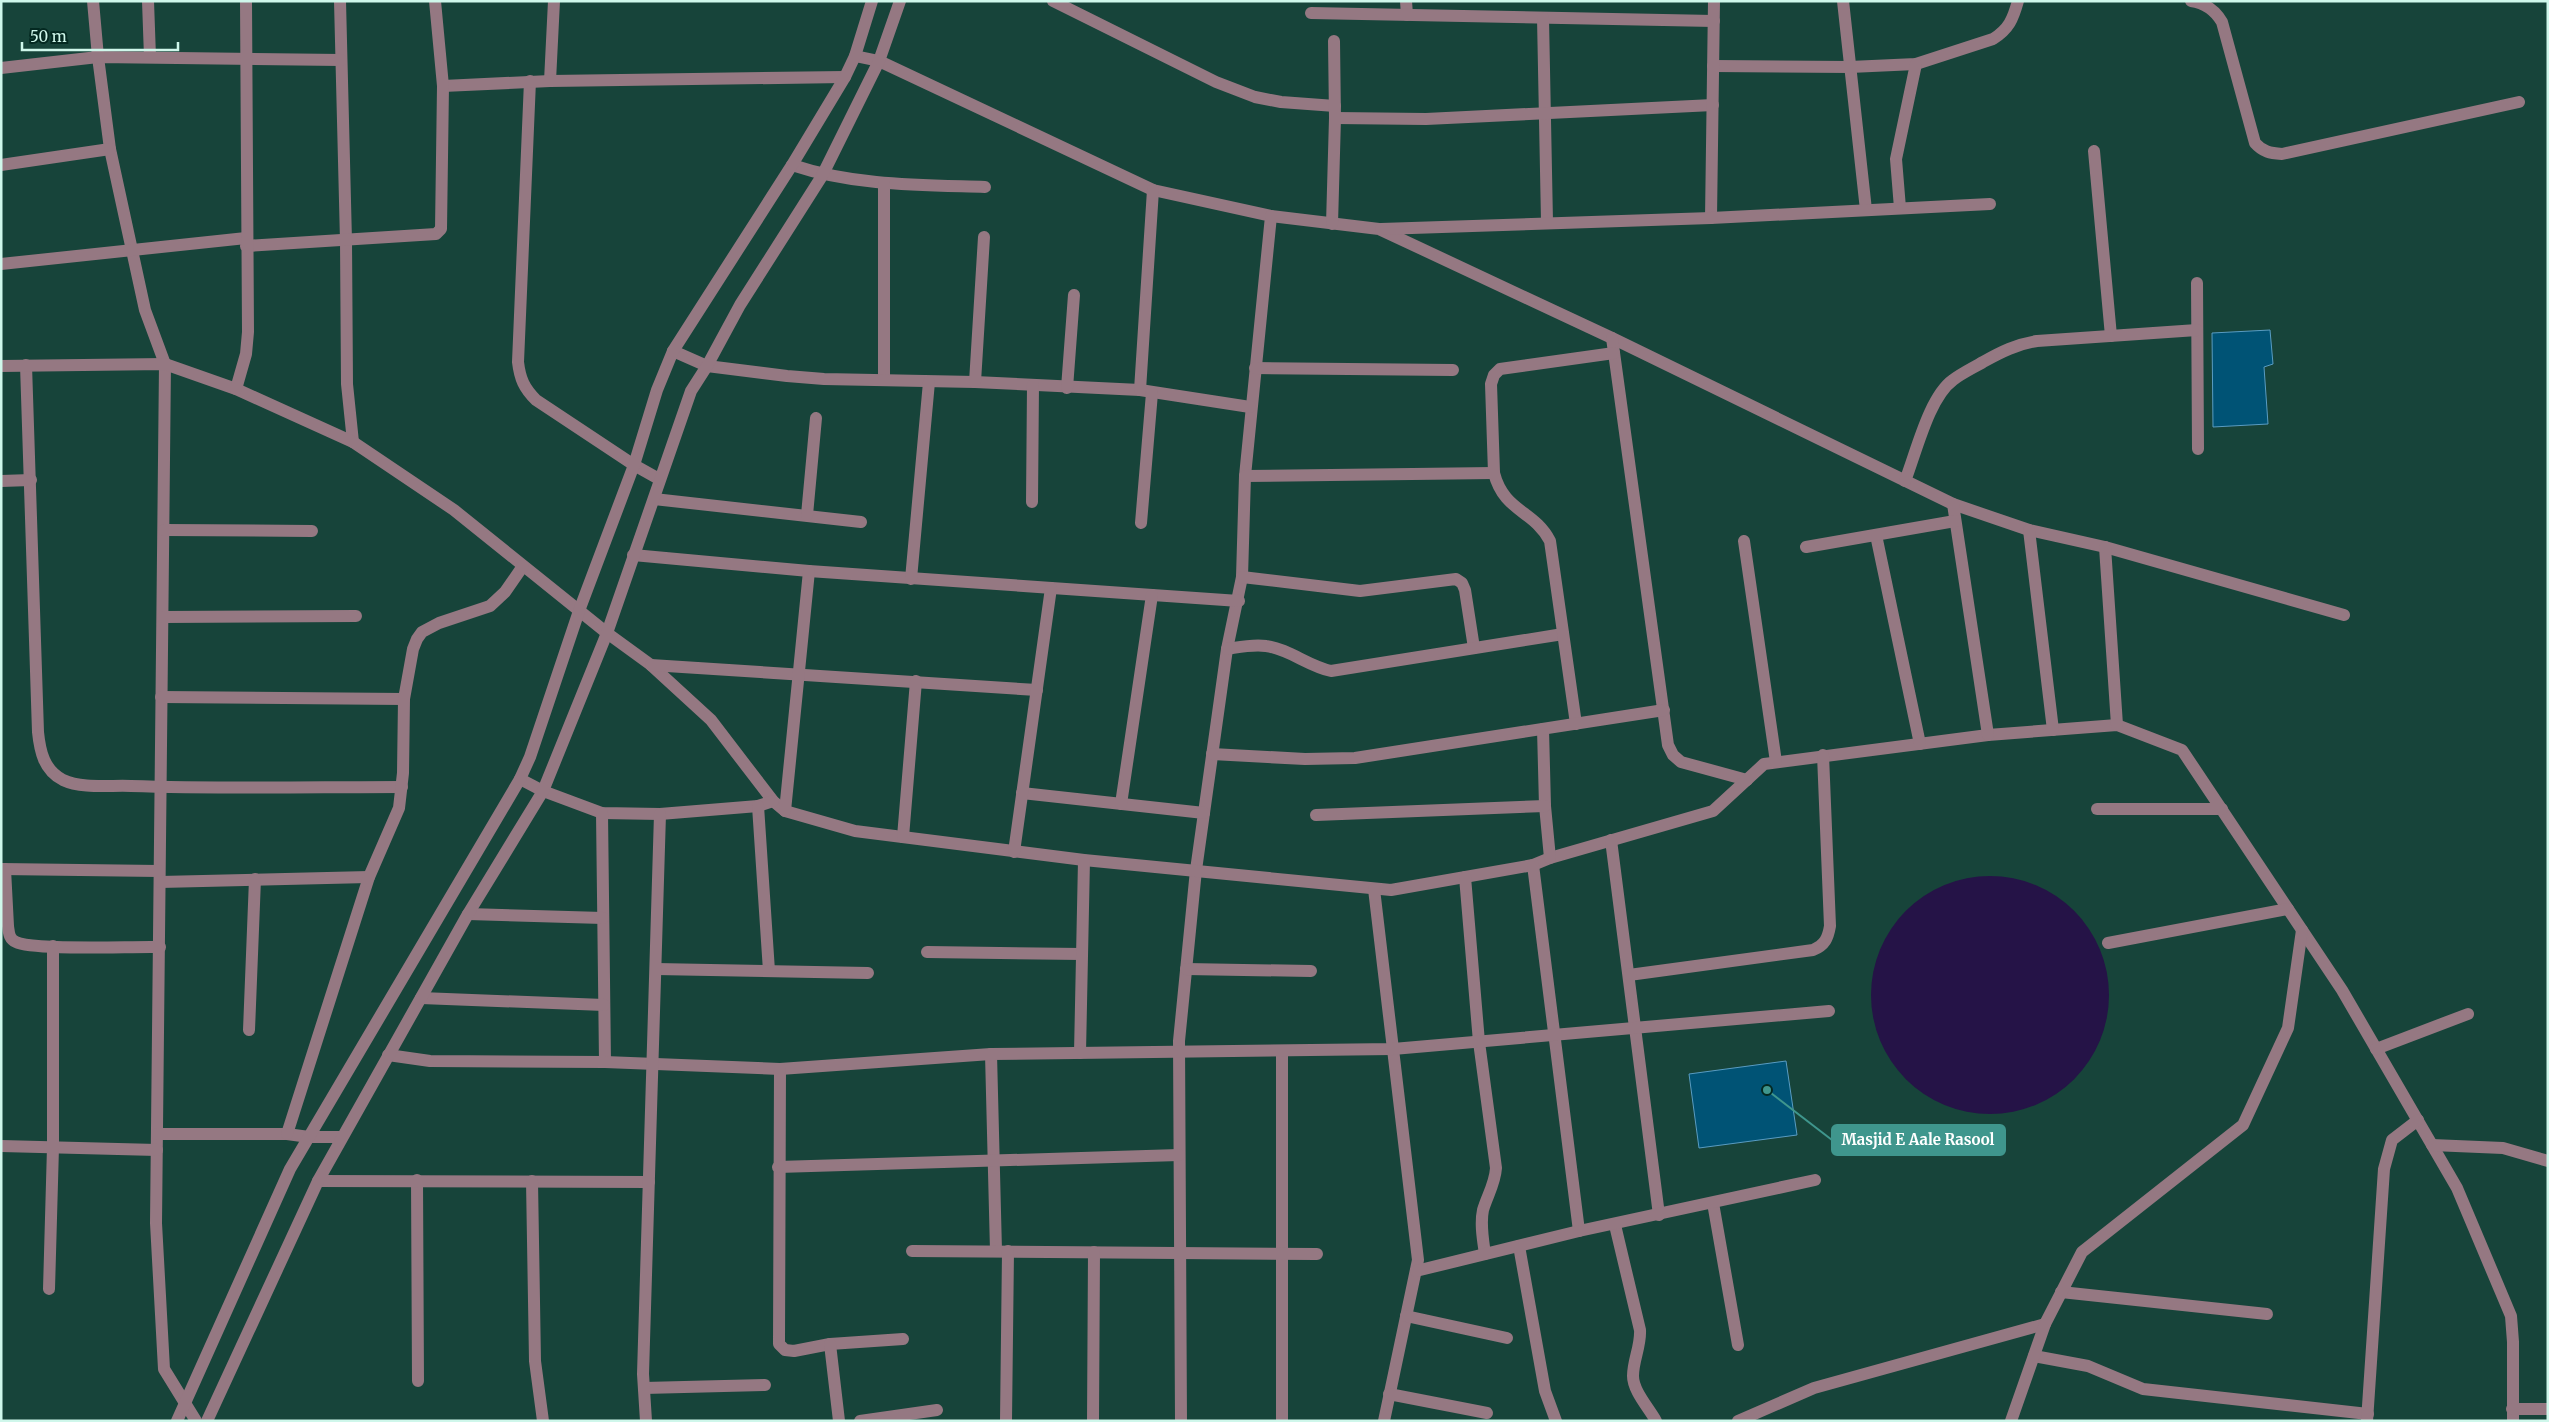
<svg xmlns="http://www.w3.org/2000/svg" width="2549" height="1422" font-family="Merriweather,serif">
<rect width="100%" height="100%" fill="#17443a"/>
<circle fill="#251347" cx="1990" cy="995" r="119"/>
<g fill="#005375" stroke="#599cc2">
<path d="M2270 330 2273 364 2264 367 2268 424 2213 427 2212 333Z"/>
<path d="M1786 1061 1797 1135 1699 1148 1689 1074Z"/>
</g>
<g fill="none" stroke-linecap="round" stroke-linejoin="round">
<g stroke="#957882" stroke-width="12">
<path d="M93 1 98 57 110 149 145 310 165 364 156 1223 164 1369 196 1421"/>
<path d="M148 1 150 57"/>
<path d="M340 1 346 241 347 384 353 442"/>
<path d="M1053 1 1216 82 1255 97 1281 102 1335 106"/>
<path d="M1406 1 1407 15"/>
<path d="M1843 1 1866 210"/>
<path d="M2191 1C2205 3 2215 10 2222 22L2255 143C2263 152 2270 153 2282 154L2519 102"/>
<path d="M1311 13 1714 21"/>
<path d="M1543 18 1547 222"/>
<path d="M855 56 879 61 1153 190 1271 216 1245 476 1242 577 1227 649 1196 870 1179 1041 1181 1421"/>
<path d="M1713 66 1850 67 1916 64 1993 39C2009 29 2013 19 2018 1"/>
<path d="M1 68 98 57 341 60"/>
<path d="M530 81 518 362C520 379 524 388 536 400L634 465 659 479"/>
<path d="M550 81 554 1"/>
<path d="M443 86 550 81 845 77"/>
<path d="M1335 118 1426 119 1713 105"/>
<path d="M2094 151 2111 336"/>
<path d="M1 165 110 149"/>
<path d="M792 165C855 186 920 185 985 187"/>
<path d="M884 184V380"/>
<path d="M1900 208 1896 159 1916 64"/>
<path d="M1271 216 1379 229 1612 338 1953 504 2029 530 2105 547 2344 615"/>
<path d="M1711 218 1714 1"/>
<path d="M1332 224 1335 118 1334 41"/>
<path d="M1381 229 1711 218 1990 204"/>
<path d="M246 246 436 234 441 229 443 86 435 1"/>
<path d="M1 264 246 238"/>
<path d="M2197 283 2198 449"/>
<path d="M1612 338 1668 745 1673 755 1681 762 1747 780"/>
<path d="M673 351 707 366 787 376 824 379 975 382 1140 390 1250 407"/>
<path d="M26 365 38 732C40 752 44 770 63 780 82 789 111 785 131 786 221 789 312 787 402 787"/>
<path d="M1 366 165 364 236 389 353 442 454 510 607 633 651 665 711 720 773 801 785 811 855 831 1084 860 1391 890 1533 865 1550 858 1713 811 1764 764 1988 735 2117 725 2182 750 2342 990 2457 1188 2511 1316 2513 1342V1421"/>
<path d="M1255 368 1453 370"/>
<path d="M975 382 984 237"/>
<path d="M1067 388 1074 295"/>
<path d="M236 389 246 354 248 332 246 1"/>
<path d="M1140 390 1153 190"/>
<path d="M1245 476 1494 473"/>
<path d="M1 481 31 480"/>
<path d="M1905 481C1916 453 1929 397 1953 380 1962 373 1973 368 1983 362 2001 352 2017 344 2037 341L2197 330"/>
<path d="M654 499 861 522"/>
<path d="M1032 502 1033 385"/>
<path d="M1953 504 1988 735"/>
<path d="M807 515 816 418"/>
<path d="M1141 523 1152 393"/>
<path d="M164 530 312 531"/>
<path d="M2029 530 2053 730"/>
<path d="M1876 535 1920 744"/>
<path d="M1744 541 1776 762"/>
<path d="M1806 547 1955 521"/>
<path d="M2105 547 2117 725"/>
<path d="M633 555 809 571 1239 601"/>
<path d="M1242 577 1360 591 1456 579 1462 583 1465 590 1474 648"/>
<path d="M911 579 929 382"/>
<path d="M163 617 356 616"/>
<path d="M1227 649C1240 647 1253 644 1266 646 1289 649 1308 666 1331 671L1563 634"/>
<path d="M651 665 1037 690"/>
<path d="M161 697 404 699"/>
<path d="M1576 724 1550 541C1534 510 1504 512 1494 473L1491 384 1494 375 1500 369 1614 353"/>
<path d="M1543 729 1545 806 1550 858"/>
<path d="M1212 754 1305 759 1355 758 1664 710"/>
<path d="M520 779 543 791 602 813 660 814 758 806 773 801"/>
<path d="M1022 793 1204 813"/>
<path d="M1121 804 1152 595"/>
<path d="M758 806 769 971"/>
<path d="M2097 809H2222"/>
<path d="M785 811 809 571"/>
<path d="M602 813 605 1062"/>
<path d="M1316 815 1545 806"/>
<path d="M903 837 916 681"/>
<path d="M1611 840 1659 1215"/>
<path d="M1014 852 1051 588"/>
<path d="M1533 865 1579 1231"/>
<path d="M1 869 159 871"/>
<path d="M5 869 8 926C9 933 9 939 16 942 33 951 134 946 160 947"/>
<path d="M1465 877 1479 1042 1496 1168C1495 1184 1487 1196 1483 1210 1480 1224 1483 1240 1485 1254"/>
<path d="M160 882 369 877"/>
<path d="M1374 889 1418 1260 1384 1421"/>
<path d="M468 914 603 918"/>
<path d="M2108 943 2288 909"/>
<path d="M927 952 1082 954"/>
<path d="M656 969 868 973"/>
<path d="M1186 969 1311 971"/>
<path d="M1629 975 1813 950C1825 945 1828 938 1830 926L1823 755"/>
<path d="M421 998 604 1005"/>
<path d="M249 1030 255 879"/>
<path d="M2376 1049 2468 1014"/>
<path d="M1282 1051V1421"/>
<path d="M1080 1053 1084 860"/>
<path d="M991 1054 996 1251"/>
<path d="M388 1055 430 1061 605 1062 780 1069 991 1054 1393 1049 1829 1011"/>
<path d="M780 1069 779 1344 785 1350 794 1351 830 1344 903 1339"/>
<path d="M157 1134H287L309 1137H342"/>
<path d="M287 1134 369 877 399 808 403 773 404 699 413 649 417 639 422 632 439 623 490 606 505 592 523 566"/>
<path d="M2432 1145 2503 1148 2548 1161"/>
<path d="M1 1146 157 1150"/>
<path d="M778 1167 1179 1155"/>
<path d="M417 1180 418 1381"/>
<path d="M318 1181 649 1182"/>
<path d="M532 1181 535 1361 543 1421"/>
<path d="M1713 1203 1738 1345"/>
<path d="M1615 1225 1640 1330C1641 1346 1633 1360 1633 1376 1633 1391 1649 1408 1656 1421"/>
<path d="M1519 1246 1545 1391 1556 1421"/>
<path d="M912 1251 1317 1254"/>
<path d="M1416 1271 1579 1231 1815 1180"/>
<path d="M49 1289 53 1147V946"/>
<path d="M2061 1292 2267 1314"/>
<path d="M1406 1316 1507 1338"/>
<path d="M830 1344 839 1421"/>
<path d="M2034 1356 2088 1366 2143 1389 2368 1414"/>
<path d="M644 1388 765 1385"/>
<path d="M1389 1394 1487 1413"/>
<path d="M2512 1409H2548"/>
<path d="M177 1421 290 1169 520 779 530 757 579 611 634 465 657 390 673 351 792 165 845 77 855 56 872 1"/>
<path d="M207 1421 318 1181 468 914 543 791 607 633 691 391 707 366 740 305 822 176 879 61 900 1"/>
<path d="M646 1421 643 1374 660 814"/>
<path d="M860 1421 937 1410"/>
<path d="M1006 1421 1008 1251"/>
<path d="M1093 1421 1094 1252"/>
<path d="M1738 1421 1814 1388 2045 1324"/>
<path d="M2011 1421 2045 1324 2082 1252 2243 1125 2288 1028 2302 930"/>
<path d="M2367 1421 2384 1169 2392 1140 2418 1120"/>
</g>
</g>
<path fill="none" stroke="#3f968d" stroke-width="2" d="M1767 1090L1832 1140"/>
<circle fill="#3f968d" stroke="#042921" stroke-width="2" cx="1767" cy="1090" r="5"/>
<rect fill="#3f968d" stroke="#3f968d" stroke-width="2" x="1832" y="1125" width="173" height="30" rx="5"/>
<g font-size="15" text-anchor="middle" font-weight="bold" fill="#fff">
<text x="1918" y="1145">Masjid E Aale Rasool</text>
</g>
<rect width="2549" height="1422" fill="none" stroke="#cff7eb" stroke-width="5"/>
<path d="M22 42v8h156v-8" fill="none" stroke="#cff7eb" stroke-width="2.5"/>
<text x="30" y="42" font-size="15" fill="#cff7eb" stroke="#042921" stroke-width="4" paint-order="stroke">50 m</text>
</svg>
